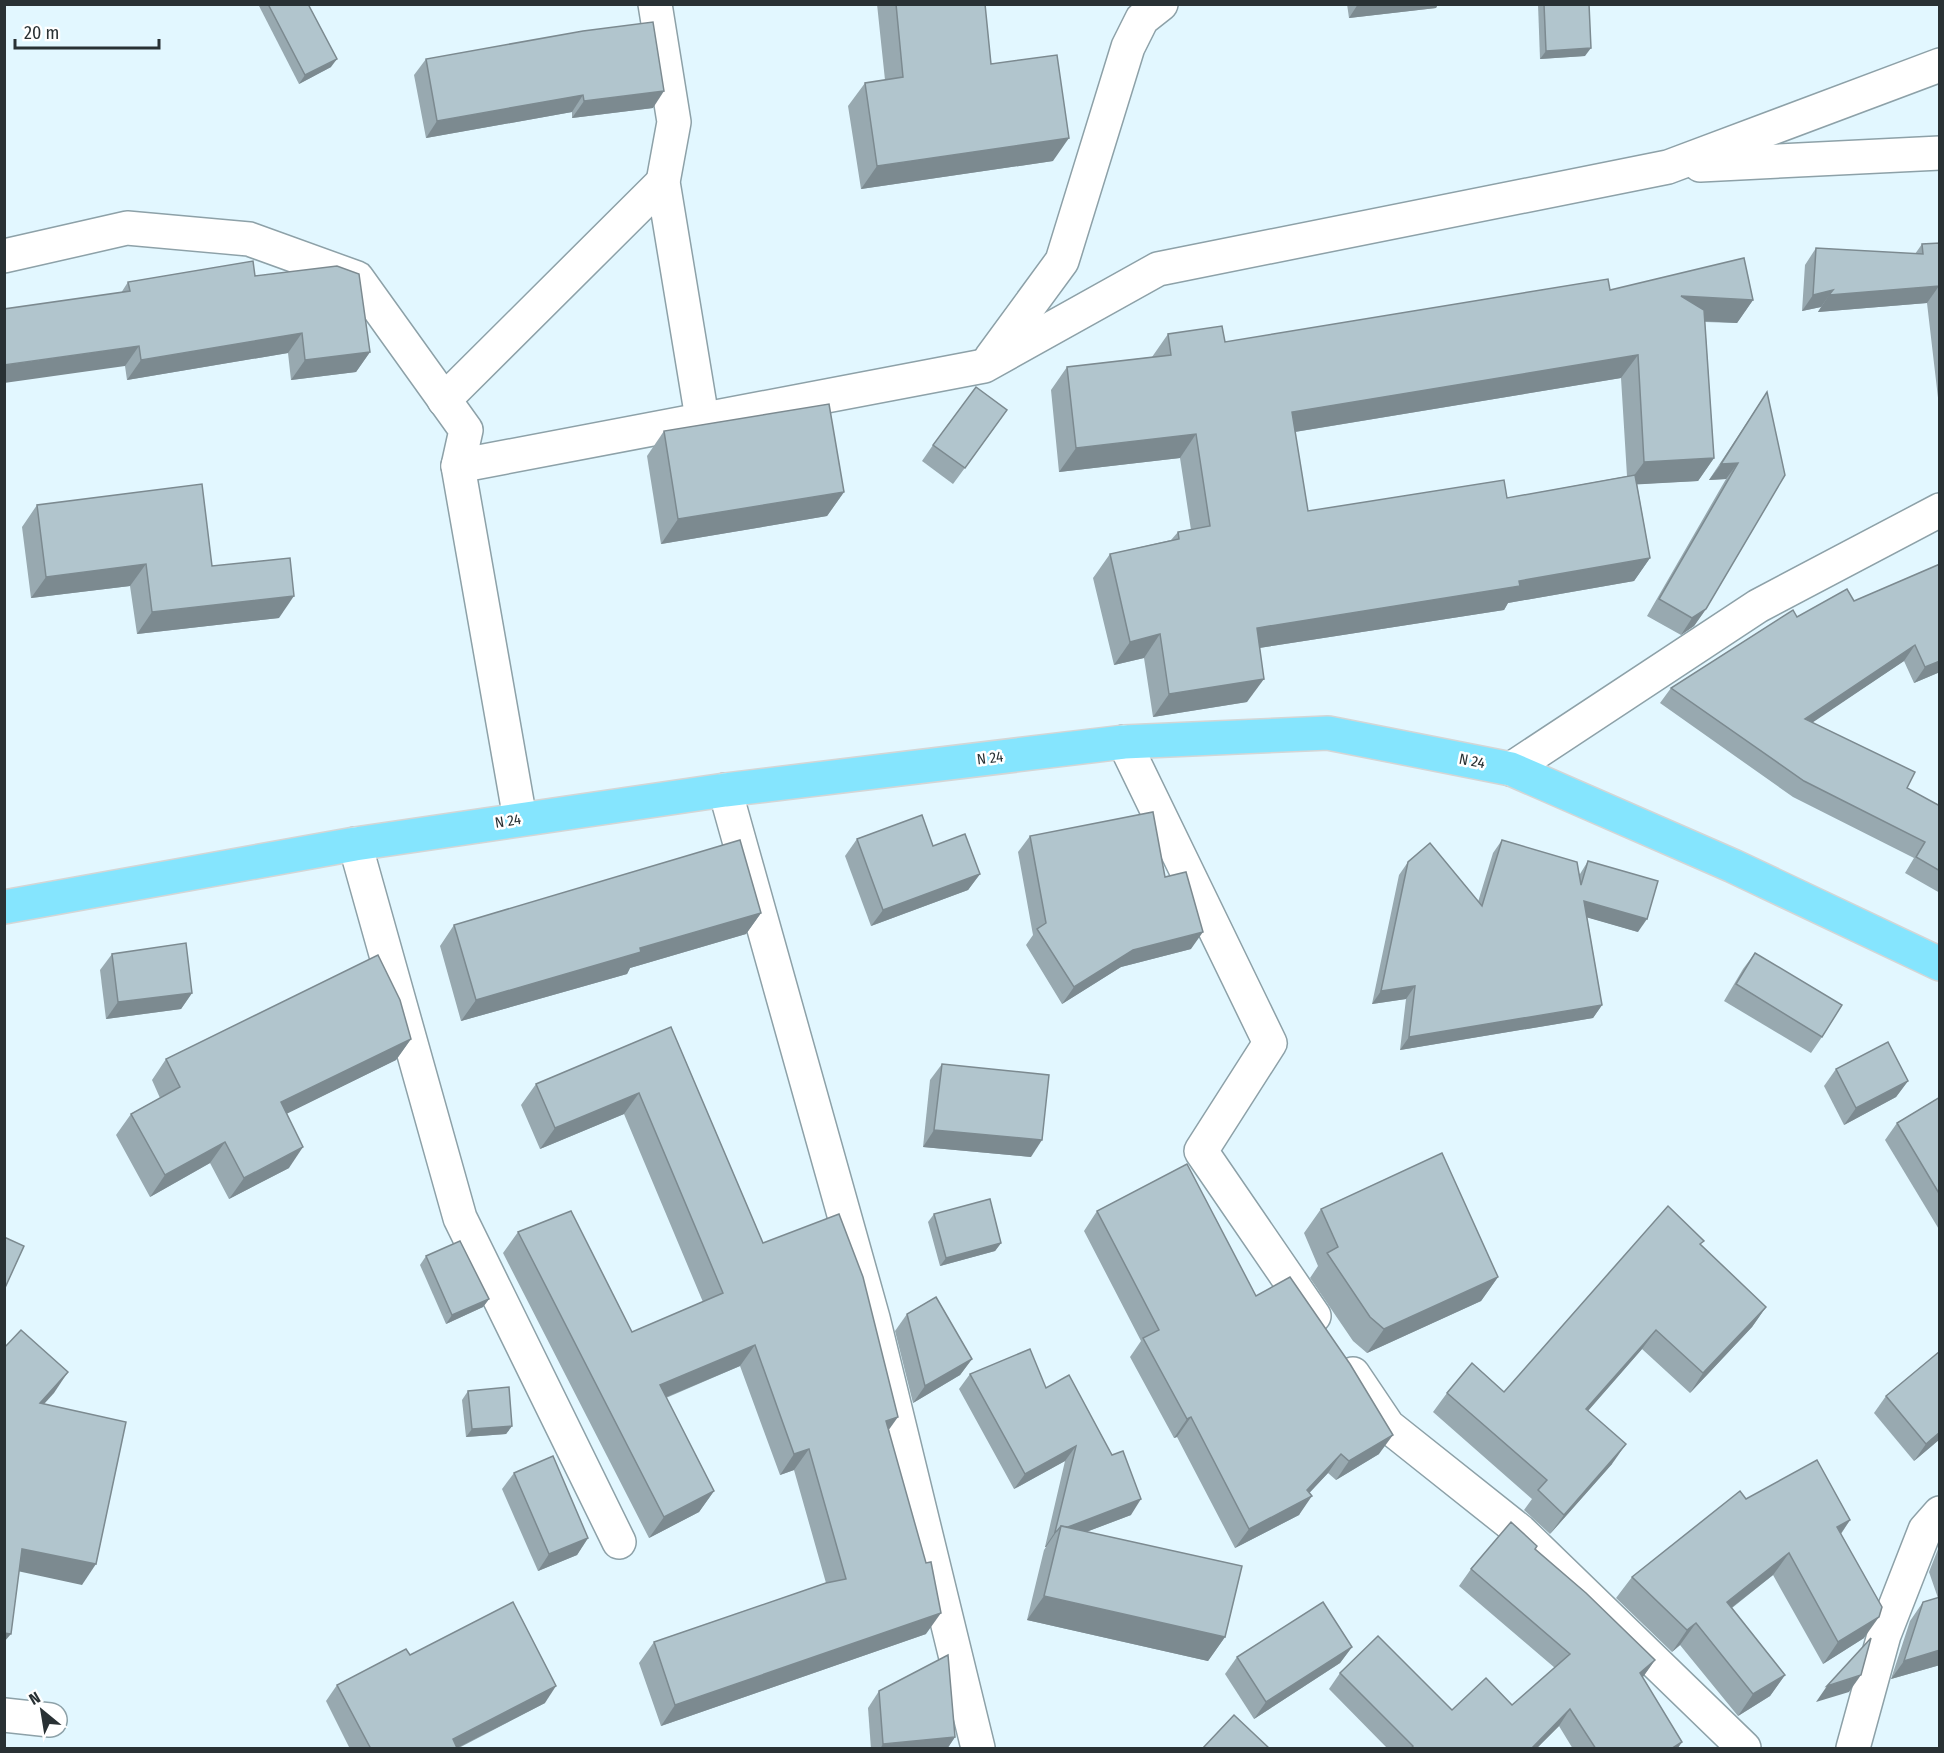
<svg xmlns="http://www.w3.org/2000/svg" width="1944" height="1753" font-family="'Fira Sans Condensed',sans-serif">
<rect width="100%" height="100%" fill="#e2f7ff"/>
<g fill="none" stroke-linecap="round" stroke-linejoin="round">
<defs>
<g id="minor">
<path d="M655 4 674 122 663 182 702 418"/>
<path d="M1700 165 1940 153"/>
<path d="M4 256 127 228 249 239 357 278 466 430 458 466 520 819"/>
<path d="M991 358 1062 261 1128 47 1142 19 1161 4"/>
<path d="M444 400 663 182"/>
<path d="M458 466 984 366 1158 269 1668 167 1940 65"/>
<path d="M1124 742 1270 1043 1201 1151 1314 1316"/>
<path d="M1511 769 1758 606 1940 510"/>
<path d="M725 790 873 1318 978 1748"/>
<path d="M355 844 460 1218 619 1542"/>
<path d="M1353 1374 1388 1426 1520 1531 1744 1748"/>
<path d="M4 1715 50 1720"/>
<path d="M1853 1748 1884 1635 1925 1530 1940 1513"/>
</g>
<path id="primary" d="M4 907 355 844 725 790 1124 742 1328 733 1511 769 1733 866 1940 964"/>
</defs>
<use href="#minor" stroke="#8da1a8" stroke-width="36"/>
<use href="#primary" stroke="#d4d6d6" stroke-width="36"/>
<use href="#minor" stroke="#fff" stroke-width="33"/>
<use href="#primary" stroke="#85e5fe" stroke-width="33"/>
</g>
<g fill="#98a9b0" fill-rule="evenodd">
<path d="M258 4H308L331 67 299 84Z"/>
<path d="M877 4H985L991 64 1053 161 861 189 848 106 865 83 885 80Z"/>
<path d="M1347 4H1438L1436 8 1349 18Z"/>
<path d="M1538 4H1589L1585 56 1540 59Z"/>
<path d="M426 59 653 108 572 118V112L426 138 414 75Z"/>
<path d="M1940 243V415L1927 303 1818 312 1821 307 1802 311 1805 265 1816 248 1915 254 1922 244Z"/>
<path d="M255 276 370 352 356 372 291 380 288 353 127 380 125 366 121 293 128 282Z"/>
<path d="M1610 290 1753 300 1737 323 1705 322 1714 458 1698 481 1637 484 1650 558 1634 581 1508 603 1504 610 1259 648 1247 702 1153 717 1144 658 1114 665 1093 578 1110 554 1171 540 1178 532 1191 530 1180 458 1059 472 1051 390 1067 367 1152 357 1168 334 1225 342ZM1621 378 1627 476 1507 498 1308 511 1295 432Z"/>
<path d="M1767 392 1706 609 1694 626 1681 635 1647 616 1726 479 1709 480Z"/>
<path d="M995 427 953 484 922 461 933 445Z"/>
<path d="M664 431 844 492 827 516 661 544 647 456Z"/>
<path d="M37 505 212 566 279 618 137 634 130 586 31 598 22 527Z"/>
<path d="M1940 564V672L1914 683 1904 661 1812 722 1907 788 1940 806V893L1905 873 1914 858 1793 797 1660 703 1671 688 1797 617 1854 601Z"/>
<path d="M1030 836 1165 877 1191 949 1121 967 1062 1004 1026 945 1033 935 1018 852Z"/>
<path d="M857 839 933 846 980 874 968 890 871 926 845 856Z"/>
<path d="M1502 840 1580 874 1588 861 1638 932 1587 917 1602 1005 1593 1018 1400 1050 1406 999 1372 1004 1399 875 1408 862 1478 902 1493 853Z"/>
<path d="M761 913 746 934 630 968 627 974 461 1021 440 946 454 925Z"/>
<path d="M1755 953 1822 1037 1811 1053 1724 1001 1743 969Z"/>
<path d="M112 954 192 993 181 1009 106 1019 100 970Z"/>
<path d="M671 1027 763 1243 889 1430 926 1634 661 1726 639 1663 654 1642 826 1583 794 1470 780 1475 740 1366 666 1398 714 1491 699 1512 649 1538 503 1253 518 1232 632 1332 703 1302 624 1114 540 1149 521 1105 536 1084Z"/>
<path d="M411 1039 396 1060 287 1113 289 1168 229 1199 210 1163 150 1197 116 1135 131 1114 160 1098 152 1080 166 1059Z"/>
<path d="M942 1064 1031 1157 923 1147 930 1080Z"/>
<path d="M1836 1069 1908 1081 1896 1097 1844 1125 1824 1086Z"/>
<path d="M1940 1097V1231L1885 1140 1897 1123Z"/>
<path d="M1321 1209 1498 1277 1481 1301 1367 1353 1353 1341 1310 1278 1318 1266 1304 1233Z"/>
<path d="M1097 1211 1256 1296 1379 1454 1336 1480 1328 1473 1309 1493 1299 1515 1235 1548 1177 1437 1174 1438 1130 1357 1141 1341 1084 1231Z"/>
<path d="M934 1214 1001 1243 995 1251 940 1266 928 1222Z"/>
<path d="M1701 1245 1766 1307 1752 1327 1690 1393 1642 1349 1588 1411 1612 1464 1550 1534 1524 1510 1532 1499 1433 1412 1447 1393 1504 1392Z"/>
<path d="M426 1256 489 1299 483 1307 446 1324 420 1265Z"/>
<path d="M907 1314 972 1359 960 1375 913 1403 895 1331Z"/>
<path d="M970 1374 1046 1388 1131 1515 1086 1532 1225 1637 1208 1661 1027 1620 1044 1550 1046 1547H1045L1065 1461 1014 1489 959 1389Z"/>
<path d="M468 1391 512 1426 506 1434 466 1437 462 1400Z"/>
<path d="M1886 1396 1940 1439 1914 1461 1874 1413Z"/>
<path d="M514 1473 588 1538 577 1555 538 1571 502 1489Z"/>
<path d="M1746 1499 1850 1520 1841 1534 1864 1638 1823 1664 1773 1575 1732 1608 1785 1675 1770 1696 1738 1716 1680 1645 1672 1652 1616 1598 1632 1577Z"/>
<path d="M1940 1544V1665L1891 1679 1910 1621 1923 1602 1938 1598 1929 1572Z"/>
<path d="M1535 1549 1655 1660 1642 1678 1682 1742 1677 1749H1573L1559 1726 1536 1749H1388L1329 1689 1340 1673 1452 1710 1512 1705 1555 1668 1459 1586 1471 1569Z"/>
<path d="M1352 1647 1340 1663 1254 1719 1225 1674 1237 1657Z"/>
<path d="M410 1655 545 1703 457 1749H350L326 1701 337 1685Z"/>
<path d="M879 1691 955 1737 947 1749H871L868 1708Z"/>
</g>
<g fill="#7c8a90">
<path d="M1358 4H1438L1436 8 1349 18Z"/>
<path d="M1591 48 1585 56 1540 59 1546 51Z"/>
<path d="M337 59 331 67 299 84 305 75Z"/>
<path d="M664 91 653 108 572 118 584 101Z"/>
<path d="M583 95 572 112 426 138 437 121Z"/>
<path d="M1069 138 1053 161 861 189 877 166Z"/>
<path d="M1939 286 1927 303 1818 312 1829 295Z"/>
<path d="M1833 290 1821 307 1802 311 1813 295Z"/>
<path d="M1681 296 1753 300 1737 323 1665 319Z"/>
<path d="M302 333 288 353 127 380 141 360Z"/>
<path d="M139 346 125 366 4 383V365Z"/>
<path d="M370 352 356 372 291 380 305 360Z"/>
<path d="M1638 355 1621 378 1276 435 1292 412Z"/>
<path d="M1196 434 1180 458 1059 472 1076 448Z"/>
<path d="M1714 458 1698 481 1627 485 1644 462Z"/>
<path d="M1738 463 1726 479 1709 480 1721 464Z"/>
<path d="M844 492 827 516 661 544 678 519Z"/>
<path d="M1650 558 1634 581 1508 603 1504 610 1240 651 1257 628Z"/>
<path d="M146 564 130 586 31 598 46 577Z"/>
<path d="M294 596 279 618 137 634 152 612Z"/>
<path d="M1706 609 1694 626 1681 635 1692 618Z"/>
<path d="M1160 634 1144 658 1114 665 1130 642Z"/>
<path d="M1915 645 1904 661 1794 735 1805 719Z"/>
<path d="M1940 661V672L1914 683 1925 667Z"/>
<path d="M1264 679 1247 702 1153 717 1169 694Z"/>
<path d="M980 874 968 890 871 926 883 910Z"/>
<path d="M1584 901 1647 919 1638 932 1575 914Z"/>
<path d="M761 913 746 934 630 968 627 974 461 1021 476 1000 640 948Z"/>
<path d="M1203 932 1191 949 1121 967 1062 1004 1074 987 1133 950Z"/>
<path d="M1415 986 1406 999 1372 1004 1381 991Z"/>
<path d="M192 993 181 1009 106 1019 118 1002Z"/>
<path d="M1602 1005 1593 1018 1400 1050 1409 1037Z"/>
<path d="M411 1039 396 1060 266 1124 281 1102Z"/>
<path d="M1908 1081 1896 1097 1844 1125 1856 1108Z"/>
<path d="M639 1093 624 1114 540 1149 555 1128Z"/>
<path d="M934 1130 1042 1140 1031 1157 923 1147Z"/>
<path d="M225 1142 210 1163 150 1197 165 1175Z"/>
<path d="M303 1147 289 1168 229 1199 244 1178Z"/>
<path d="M1001 1243 995 1251 940 1266 946 1258Z"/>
<path d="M1498 1277 1481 1301 1367 1353 1384 1329Z"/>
<path d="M489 1299 483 1307 446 1324 452 1315Z"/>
<path d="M1766 1307 1752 1327 1690 1393 1703 1373Z"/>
<path d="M1656 1330 1642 1349 1572 1429 1586 1409Z"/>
<path d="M755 1345 740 1366 645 1406 660 1385Z"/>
<path d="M972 1359 960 1375 913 1403 925 1386Z"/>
<path d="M68 1372 54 1393 26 1424 40 1403Z"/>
<path d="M898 1417 883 1438 886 1421Z"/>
<path d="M1191 1417 1177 1437 1174 1438 1187 1419Z"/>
<path d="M512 1426 506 1434 466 1437 472 1429Z"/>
<path d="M1940 1432V1439L1914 1461 1926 1444Z"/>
<path d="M1393 1435 1379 1454 1336 1480 1349 1461Z"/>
<path d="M1626 1444 1612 1464 1550 1534 1564 1515Z"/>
<path d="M1076 1446 1065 1461 1014 1489 1025 1474Z"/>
<path d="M809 1449 794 1470 780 1475 794 1454Z"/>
<path d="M1341 1454 1328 1473 1300 1503 1312 1496 1299 1515 1235 1548 1249 1529 1307 1490Z"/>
<path d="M714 1491 699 1512 649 1538 664 1517Z"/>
<path d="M1141 1499 1131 1515 1057 1543 1060 1530Z"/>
<path d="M1850 1520 1835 1542 1837 1527Z"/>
<path d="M1057 1531 1046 1547H1045L1055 1532Z"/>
<path d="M588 1538 577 1555 538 1571 549 1554Z"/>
<path d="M22 1549 96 1564 82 1585 8 1569Z"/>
<path d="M1789 1553 1773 1575 1712 1623 1727 1602Z"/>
<path d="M1044 1596 1225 1637 1208 1661 1027 1620Z"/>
<path d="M941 1613 926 1634 661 1726 675 1705Z"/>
<path d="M1879 1617 1864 1638 1823 1664 1838 1642Z"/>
<path d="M1696 1623 1680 1645 1672 1652 1687 1630Z"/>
<path d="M4 1633 11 1634 4 1642Z"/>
<path d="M1352 1647 1340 1663 1254 1719 1266 1702Z"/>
<path d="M1940 1650V1665L1891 1679 1904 1661Z"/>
<path d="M1655 1660 1643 1677 1628 1690 1640 1673Z"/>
<path d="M1785 1675 1770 1696 1738 1716 1753 1694Z"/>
<path d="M1861 1675 1849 1692 1816 1702 1827 1686Z"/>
<path d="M556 1686 545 1703 455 1749 453 1739Z"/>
<path d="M1570 1709 1559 1726 1536 1749H1531Z"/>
<path d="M955 1737 947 1749H880L883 1744Z"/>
<path d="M1682 1742 1677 1749H1671Z"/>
</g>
<g fill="#b1c5cd" stroke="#7c8a90" stroke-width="1.5">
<path d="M268 4H308L337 59 305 75Z"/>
<path d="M896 4H985L991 64 1057 55 1069 138 877 166 865 83 903 77Z"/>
<path d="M1544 4H1589L1591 48 1546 51Z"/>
<path d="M653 22 664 91 584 101 583 95 437 121 426 59 583 31Z"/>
<path d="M1940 243V293L1939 286 1829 295 1833 290 1813 295 1816 248 1923 254 1922 244Z"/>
<path d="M1744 258 1753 300 1681 296 1704 310 1714 458 1644 462 1638 355 1292 412 1308 511 1504 480 1507 498 1635 475 1650 558 1519 581 1520 586 1257 628 1264 679 1169 694 1160 634 1130 642 1110 554 1179 539 1178 532 1210 526 1196 434 1076 448 1067 367 1171 355 1168 334 1222 326 1225 342 1608 279 1610 290Z"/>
<path d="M253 261 255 276 337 266 359 274 370 352 305 360 302 333 141 360 139 346 4 365V309L130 291 128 282Z"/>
<path d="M976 387 1007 410 965 468 933 445Z"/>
<path d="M1767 392 1785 475 1706 609 1692 618 1659 599 1738 463 1721 464Z"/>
<path d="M829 404 844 492 678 519 664 431Z"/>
<path d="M202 484 212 566 290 558 294 596 152 612 146 564 46 577 37 505Z"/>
<path d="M1940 564V661L1925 667 1915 645 1805 719 1915 772 1907 788 1940 806V871L1916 857 1925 842 1804 781 1671 688 1793 610 1797 617 1847 589 1854 601Z"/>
<path d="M1153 812 1165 877 1186 872 1203 932 1133 950 1074 987 1037 929 1046 923 1030 836Z"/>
<path d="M922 815 933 846 965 834 980 874 883 910 857 839Z"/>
<path d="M740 840 761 913 640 948 641 952 476 1000 454 925Z"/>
<path d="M1502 840 1577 862 1581 885 1588 861 1658 881 1647 919 1584 901 1602 1005 1409 1037 1415 986 1381 991 1408 862 1430 843 1482 906Z"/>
<path d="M186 943 192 993 118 1002 112 954Z"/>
<path d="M1755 953 1842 1005 1822 1037 1736 984Z"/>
<path d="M378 955 400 1000 411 1039 281 1102 303 1147 244 1178 225 1142 165 1175 131 1114 180 1087 166 1059Z"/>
<path d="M671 1027 763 1243 839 1214 863 1277 898 1417 886 1421 926 1563 931 1562 941 1613 675 1705 654 1642 826 1583 846 1579 809 1449 794 1454 755 1345 660 1385 714 1491 664 1517 518 1232 571 1211 632 1332 723 1293 639 1093 555 1128 536 1084Z"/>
<path d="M1888 1042 1908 1081 1856 1108 1836 1069Z"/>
<path d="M942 1064 1049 1075 1042 1140 934 1130Z"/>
<path d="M1940 1097V1195L1897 1123Z"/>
<path d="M1442 1153 1498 1277 1384 1329 1370 1317 1327 1253 1338 1247 1321 1209Z"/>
<path d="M1187 1164 1256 1296 1290 1277 1350 1364 1393 1435 1349 1461 1341 1454 1307 1490 1312 1496 1249 1529 1191 1417 1187 1419 1143 1338 1159 1330 1097 1211Z"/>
<path d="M990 1199 1001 1243 946 1258 934 1214Z"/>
<path d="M1668 1206 1704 1241 1700 1244 1766 1307 1703 1373 1656 1330 1586 1409 1626 1444 1564 1515 1538 1490 1547 1480 1447 1393 1472 1363 1504 1392Z"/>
<path d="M4 1237 24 1246 4 1290Z"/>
<path d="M460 1241 489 1299 452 1315 426 1256Z"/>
<path d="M936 1297 972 1359 925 1386 907 1314Z"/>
<path d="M21 1330 68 1372 40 1403 126 1422 96 1564 22 1549 11 1634 4 1633V1348Z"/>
<path d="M1030 1349 1046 1388 1069 1375 1112 1455 1123 1451 1141 1499 1068 1527 1061 1526 1057 1531 1055 1532 1076 1446 1025 1474 970 1374Z"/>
<path d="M1940 1351V1432L1926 1444 1886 1396Z"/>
<path d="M509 1387 512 1426 472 1429 468 1391Z"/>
<path d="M553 1456 588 1538 549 1554 514 1473Z"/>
<path d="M1817 1460 1850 1520 1837 1527 1882 1607 1879 1617 1838 1642 1789 1553 1727 1602 1785 1675 1753 1694 1696 1623 1687 1630 1632 1577 1740 1491 1746 1499Z"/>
<path d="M1511 1522 1537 1546 1535 1549 1586 1593 1655 1660 1640 1673 1682 1742 1671 1749H1596L1570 1709 1531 1749H1411L1413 1746 1340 1673 1378 1636 1452 1710 1486 1678 1512 1705 1570 1654 1471 1569Z"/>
<path d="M1061 1526 1242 1566 1225 1637 1044 1596Z"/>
<path d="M1940 1597V1650L1904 1661 1923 1602Z"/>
<path d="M513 1602 556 1686 453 1739 457 1748 456 1749H371L337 1685 406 1649 410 1655Z"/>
<path d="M1323 1602 1352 1647 1266 1702 1237 1657Z"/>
<path d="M1871 1638 1861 1675 1827 1686Z"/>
<path d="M948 1655 955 1737 883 1744 879 1691Z"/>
<path d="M1234 1715 1270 1749H1202Z"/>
</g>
<g text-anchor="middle" stroke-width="5" stroke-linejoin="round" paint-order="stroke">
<g font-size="15" fill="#293134" stroke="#fff">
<text transform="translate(990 758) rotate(-7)" y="5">N 24</text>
<text transform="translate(1472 761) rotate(11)" y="5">N 24</text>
<text transform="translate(508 821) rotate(-9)" y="5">N 24</text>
</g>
</g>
<rect width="1944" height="1753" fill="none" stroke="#293134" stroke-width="12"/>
<g transform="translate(42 1711) rotate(330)" stroke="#ffffff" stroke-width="4.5" paint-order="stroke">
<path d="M0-4.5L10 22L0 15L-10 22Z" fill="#293134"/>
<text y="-9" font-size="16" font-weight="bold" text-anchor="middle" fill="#293134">N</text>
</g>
<path d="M15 39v9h144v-9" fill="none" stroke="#293134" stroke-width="3"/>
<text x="24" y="39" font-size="18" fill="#293134" stroke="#ffffff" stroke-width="4.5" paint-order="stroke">20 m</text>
</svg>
